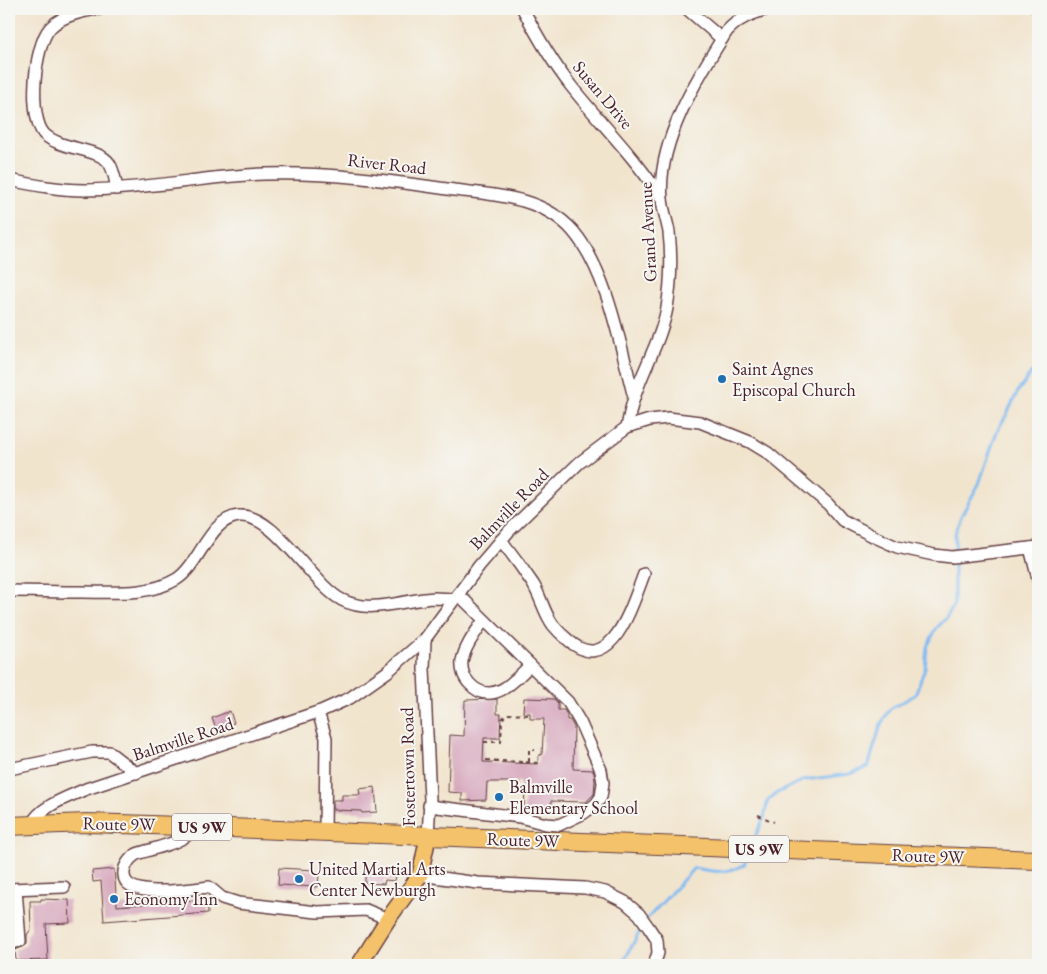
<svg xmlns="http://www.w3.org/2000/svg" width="1047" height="974" font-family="'EB Garamond',serif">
<rect width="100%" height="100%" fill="#f6f6f2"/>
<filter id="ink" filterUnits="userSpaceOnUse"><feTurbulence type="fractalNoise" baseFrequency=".02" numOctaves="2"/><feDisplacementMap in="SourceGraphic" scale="10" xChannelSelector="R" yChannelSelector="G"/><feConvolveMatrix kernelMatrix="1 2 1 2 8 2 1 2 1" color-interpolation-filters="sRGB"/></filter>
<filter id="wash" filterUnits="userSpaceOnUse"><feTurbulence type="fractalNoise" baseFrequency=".0096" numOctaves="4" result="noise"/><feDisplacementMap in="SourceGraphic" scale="20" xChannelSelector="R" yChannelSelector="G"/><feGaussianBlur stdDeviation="1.12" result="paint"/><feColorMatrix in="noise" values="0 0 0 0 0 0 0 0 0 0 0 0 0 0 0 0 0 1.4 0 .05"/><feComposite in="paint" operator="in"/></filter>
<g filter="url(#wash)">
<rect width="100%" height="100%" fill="#f1e4cd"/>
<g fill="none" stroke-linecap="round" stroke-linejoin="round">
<g stroke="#80bbf2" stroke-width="3">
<path d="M955 554V534L961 516 979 484 997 431 1007 414 1018 391 1034 370 1038 367"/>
<path d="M753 841 764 817 768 800 777 793 804 780 850 774 868 767 881 724 890 709 915 695 925 668 927 647 936 629 946 618 954 605V560"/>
<path d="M648 918 694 868C714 872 725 874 744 865L746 858"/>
<path d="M622 965 641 929"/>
</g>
</g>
<g id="blocks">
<g fill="#d6a5bb">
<path d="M524 698 554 699 558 703V710H564L567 715V720H570L574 727 573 769 593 770 594 772 595 781 594 794 586 802 551 801V811L532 813 524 810 525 789H520V782H487L486 800 462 801V793L448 792 450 735 464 736 465 700 497 699V714H501L500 738H484L483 762 538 764V756L542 754 544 719H530V713H523Z"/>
<path d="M230 711 234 723 216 729 212 718Z"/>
<path d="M375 787 377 812 362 813 361 811 333 810V800H342V795H360L359 789Z"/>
<path d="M279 868 315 870 319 874 318 887 278 885Z"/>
<path d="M114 869 117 906 207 899 208 913 104 921 101 881 93 882 92 871Z"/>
<path d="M365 870 396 873 395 881 385 880 384 884 365 883Z"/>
<path d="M41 899 69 900 70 923 46 924 48 960 16 961 15 950 25 946 27 943V935L31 929 30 901H41Z"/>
</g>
</g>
</g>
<g filter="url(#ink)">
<use href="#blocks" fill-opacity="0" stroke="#633d43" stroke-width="1"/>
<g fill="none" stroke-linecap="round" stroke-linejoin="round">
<defs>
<g id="minor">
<path d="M99 9C82 11 62 15 50 28 34 46 28 116 44 134 60 150 99 148 109 163 114 170 115 180 117 189"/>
<path d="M523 9C537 36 552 62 571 86 601 124 636 158 662 199"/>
<path d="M687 9 722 39"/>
<path d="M1038 9V11"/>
<path d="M9 180C34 185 59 190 84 190 145 190 205 176 265 174 329 172 392 181 454 190 496 195 543 197 573 231 608 272 620 346 634 397"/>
<path d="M627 427C629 417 631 407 634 398 644 367 661 340 667 308 671 283 672 258 669 232 667 221 663 210 662 199 656 144 698 76 727 31 739 18 751 14 767 9"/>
<path d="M501 540C512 554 523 569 533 584 541 597 544 613 553 625 557 630 562 635 567 639 611 680 632 605 644 574"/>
<path d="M1030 548 1038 579"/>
<path d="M9 591C33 591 57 592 81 592 112 592 149 596 177 579 200 564 209 519 239 516 275 513 311 584 342 600 372 615 404 599 435 598 441 598 448 599 454 599"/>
<path d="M484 620C476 632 465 646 462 661 461 669 464 678 469 683 491 708 515 681 530 665"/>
<path d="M425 639 424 669 430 799 428 837"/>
<path d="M318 712 326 738 325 832"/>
<path d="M9 769 92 752H109L136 773"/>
<path d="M429 806 520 817 546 824 559 825 584 813 596 804 601 797 603 783 601 770 580 722 568 702 458 594"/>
<path d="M31 825C40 806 68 797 86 789L321 711 350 698 387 672 425 639 479 566 509 531 579 463 627 427 650 420 668 418 700 422 750 442 768 453 828 504 842 520 875 537 897 547 934 555 952 557 1038 547"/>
<path d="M197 827C184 840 171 844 153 849 148 851 140 852 135 855 129 859 123 868 124 875 125 900 192 889 209 887L222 898 238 903 317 912 366 910 388 919"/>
<path d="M420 875 478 883 585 888 605 892 625 902 639 914 649 928 657 940 658 953 654 965"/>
<path d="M10 889 64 887"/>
<path d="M9 944 20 941 16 889"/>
</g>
<path id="major" d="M359 965 388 919 420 875 428 837"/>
<path id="highway" d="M9 826 87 823 152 825 1038 860"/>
</defs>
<use href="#minor" stroke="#633d43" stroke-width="14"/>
<use href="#major" stroke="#633d43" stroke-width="18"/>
<use href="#highway" stroke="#633d43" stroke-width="20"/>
<g stroke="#633d43" stroke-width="2" stroke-dasharray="4 4" stroke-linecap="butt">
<path d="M484 742H501L502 719 507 714 530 715"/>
<path d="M486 760 538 763"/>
<path d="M529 762V750H535"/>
<path d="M758 815 774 822"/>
</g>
<use href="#minor" stroke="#fff" stroke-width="11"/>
<use href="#major" stroke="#f3c26a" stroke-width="15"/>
<use href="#highway" stroke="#f3c26a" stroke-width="18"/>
</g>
</g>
<g fill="#1f6fb2" stroke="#f6f6f2" stroke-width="2">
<circle cx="722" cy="379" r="5"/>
<circle cx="499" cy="797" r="5"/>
<circle cx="299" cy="879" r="5"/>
<circle cx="114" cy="899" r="5"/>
</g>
<g text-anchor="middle" stroke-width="4" stroke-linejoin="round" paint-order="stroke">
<g fill="#f6f6f2" stroke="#7e6067" stroke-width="1">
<rect x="172" y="813.5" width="60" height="27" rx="4"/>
<rect x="729" y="835.5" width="60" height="27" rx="4"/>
</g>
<g font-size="16" font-weight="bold" fill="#4a1f2b">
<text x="202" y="833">US 9W</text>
<text x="759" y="855">US 9W</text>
</g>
<g font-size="18" fill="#4a1f2b" stroke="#f6f6f2">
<text transform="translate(603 95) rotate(50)" y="6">Susan Drive</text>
<text transform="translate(387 164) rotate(6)" y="6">River Road</text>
<text transform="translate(648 232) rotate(-93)" y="6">Grand Avenue</text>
<text transform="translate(509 509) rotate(-46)" y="6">Balmville Road</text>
<text transform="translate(183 739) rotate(-18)" y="6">Balmville Road</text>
<text transform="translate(408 767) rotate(-91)" y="6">Fostertown Road</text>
<text transform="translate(119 824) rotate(1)" y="6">Route 9W</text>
<text transform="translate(523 840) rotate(2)" y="6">Route 9W</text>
<text transform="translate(928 856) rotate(2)" y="6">Route 9W</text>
</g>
<g font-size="18" fill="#4a1f2b" stroke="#f6f6f2" text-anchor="start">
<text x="732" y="375">Saint Agnes<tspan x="732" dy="21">Episcopal Church</tspan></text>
<text x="509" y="793">Balmville<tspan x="509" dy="21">Elementary School</tspan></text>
<text x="309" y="875">United Martial Arts<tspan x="309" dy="21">Center Newburgh</tspan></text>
<text x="124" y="905">Economy Inn</text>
</g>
</g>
<rect width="1047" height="974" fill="none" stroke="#f6f6f2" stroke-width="30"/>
</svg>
